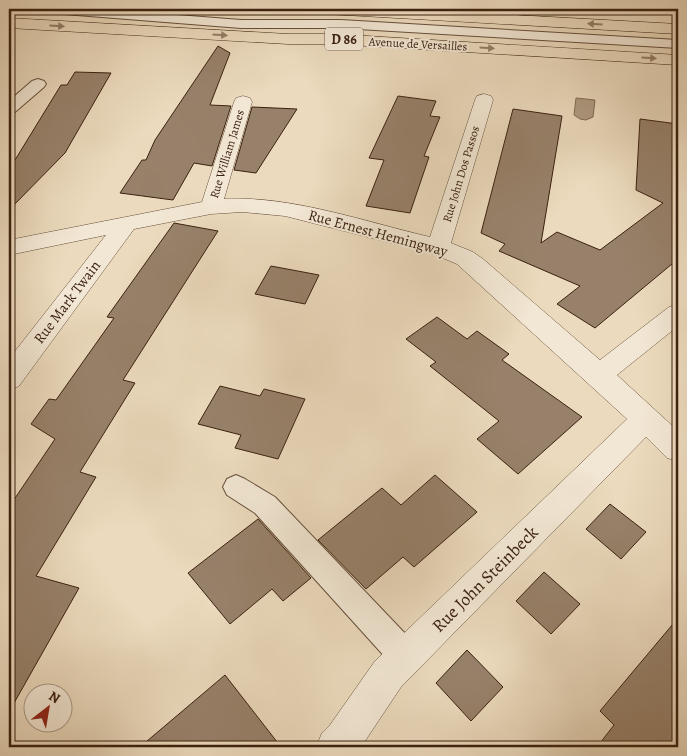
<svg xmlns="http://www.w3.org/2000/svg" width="687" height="756" font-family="Alegreya,serif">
<rect width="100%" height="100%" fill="#ebdabd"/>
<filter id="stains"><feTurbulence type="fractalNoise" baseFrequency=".004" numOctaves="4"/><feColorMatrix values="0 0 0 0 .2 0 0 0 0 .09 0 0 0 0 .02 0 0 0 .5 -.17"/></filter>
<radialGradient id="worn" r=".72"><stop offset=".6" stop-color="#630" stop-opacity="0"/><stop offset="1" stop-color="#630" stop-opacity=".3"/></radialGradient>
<path fill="#af9b82" stroke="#816a54" d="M576 98 595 100 593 117 586 120 580 119 574 115Z"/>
<g fill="#97816a" stroke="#3b2110">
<path d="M218 46 230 53 210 105 231 106 212 166 194 163 173 200 120 193 142 160H146L155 140Z"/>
<path d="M75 72 111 73 65 153 9 210V165L15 160 61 85H67Z"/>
<path d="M398 96 436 101 430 116 440 117 424 156 429 157 410 213 366 206 384 160 369 158Z"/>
<path d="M252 107 297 109 256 173 234 170Z"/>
<path d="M513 109 562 116 541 243 557 232 600 250 663 203 636 190 640 119 678 124V259L595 328 557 304 580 286 499 251 505 244 481 233Z"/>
<path d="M174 223 218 231 123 380 135 383 80 472 96 477 36 576 79 588 9 712V507L55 439 31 424 49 399 56 400 114 318 107 317Z"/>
<path d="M271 266 319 275 305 304 255 294Z"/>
<path d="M437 317 467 339 477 331 509 354 502 360 582 417 518 474 477 439 499 421 430 366 436 362 406 339Z"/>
<path d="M220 386 260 396 264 389 305 399 278 459 235 448 241 435 198 424Z"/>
<path d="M435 475 477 512 414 567 403 557 366 589 318 540 382 488 401 505Z"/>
<path d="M610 504 646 532 621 559 586 529Z"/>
<path d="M258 519 311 578 283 601 272 589 230 624 188 573Z"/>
<path d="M544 572 580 604 551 634 516 601Z"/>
<path d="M678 618V747H597L614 725 600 711Z"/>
<path d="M467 650 503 687 471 721 436 683Z"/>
<path d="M225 675 281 747H140Z"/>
</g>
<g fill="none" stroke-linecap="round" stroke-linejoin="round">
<defs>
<g id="lane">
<path d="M44 9H100L241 20H341L678 40V48L341 28H241L51 13Z"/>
<path d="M38 79 44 81 46 84 44 87 15 112 9 114V101L32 81Z"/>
<path d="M236 475 245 479 275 497 417 646 422 657 417 668 406 673 395 668 255 513 227 495 223 487 227 479Z"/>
</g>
<g id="street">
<path d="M503 9H519L518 20 516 23H504L502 20Z"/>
<path d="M484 94 491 96 493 100 451 243 473 252 483 259 600 360 669 307 678 304V326L617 375 678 431V461L667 458 646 437 401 687 361 747H316L322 733 330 725 375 661 627 419 457 264 431 253 285 216 242 212 211 214 134 229 19 386 9 390V359L106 235 9 255V240L202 202 234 102 236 98 243 96 250 98 252 102 224 199C289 195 366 222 430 237L475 100 477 96Z"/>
</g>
<g id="primary">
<path d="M319 9H406L678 24V34L327 14 321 12Z"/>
<path d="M9 18 288 34H334L678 55V65L334 44H288L9 28Z"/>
</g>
</defs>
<use href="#lane" stroke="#674f3b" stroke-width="2"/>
<use href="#street" stroke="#674f3b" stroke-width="1"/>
<use href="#primary" stroke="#3b2110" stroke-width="1"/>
<use href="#lane" fill="#f2e7d4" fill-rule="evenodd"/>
<use href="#street" fill="#f2e7d4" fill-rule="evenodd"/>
<use href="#primary" fill="#ebdabd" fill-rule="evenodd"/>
</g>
<defs><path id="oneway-solid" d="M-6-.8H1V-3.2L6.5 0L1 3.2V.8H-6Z" transform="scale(1.25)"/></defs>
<g fill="#937e66">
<use href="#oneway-solid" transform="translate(595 24) rotate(-177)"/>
<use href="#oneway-solid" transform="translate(57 26) rotate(3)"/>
<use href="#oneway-solid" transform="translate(220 35) rotate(3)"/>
<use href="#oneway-solid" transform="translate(487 48) rotate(3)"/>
<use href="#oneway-solid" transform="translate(649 58) rotate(3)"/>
</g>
<g text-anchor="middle" stroke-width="4" stroke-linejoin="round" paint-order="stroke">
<g font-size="12" fill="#3b2110" stroke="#f2e7d4">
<text transform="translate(418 44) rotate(3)" y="4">Avenue de Versailles</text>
<text transform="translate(227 154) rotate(-73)" y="4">Rue William James</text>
<text transform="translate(461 174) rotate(-73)" y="4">Rue John Dos Passos</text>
</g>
<rect fill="#f2e7d4" stroke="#725c4b" stroke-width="1" x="325" y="27.5" width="38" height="23" rx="4"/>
<g font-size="14" font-weight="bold" fill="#3b2110">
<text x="344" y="44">D 86</text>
</g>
<g font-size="15" fill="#3b2110" stroke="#f2e7d4">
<text transform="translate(378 233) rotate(15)" y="5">Rue Ernest Hemingway</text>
<text transform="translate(67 302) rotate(-53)" y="5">Rue Mark Twain</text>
</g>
<g font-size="18" fill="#3b2110" stroke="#f2e7d4">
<text transform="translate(485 579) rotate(-45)" y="6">Rue John Steinbeck</text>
</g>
</g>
<rect width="687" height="756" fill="none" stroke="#ebdabd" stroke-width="30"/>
<rect x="10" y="10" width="667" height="736" fill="none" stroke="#3b2110" stroke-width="2.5"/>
<rect x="15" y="15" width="657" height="726" fill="none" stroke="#3b2110"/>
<g transform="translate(48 708) rotate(31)"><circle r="24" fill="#f2e7d4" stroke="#a99886"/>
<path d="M0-4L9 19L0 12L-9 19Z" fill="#8f2418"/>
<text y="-8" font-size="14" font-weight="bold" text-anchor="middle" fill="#3b2110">N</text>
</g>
<rect width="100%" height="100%" filter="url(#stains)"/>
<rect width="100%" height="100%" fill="url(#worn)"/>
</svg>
